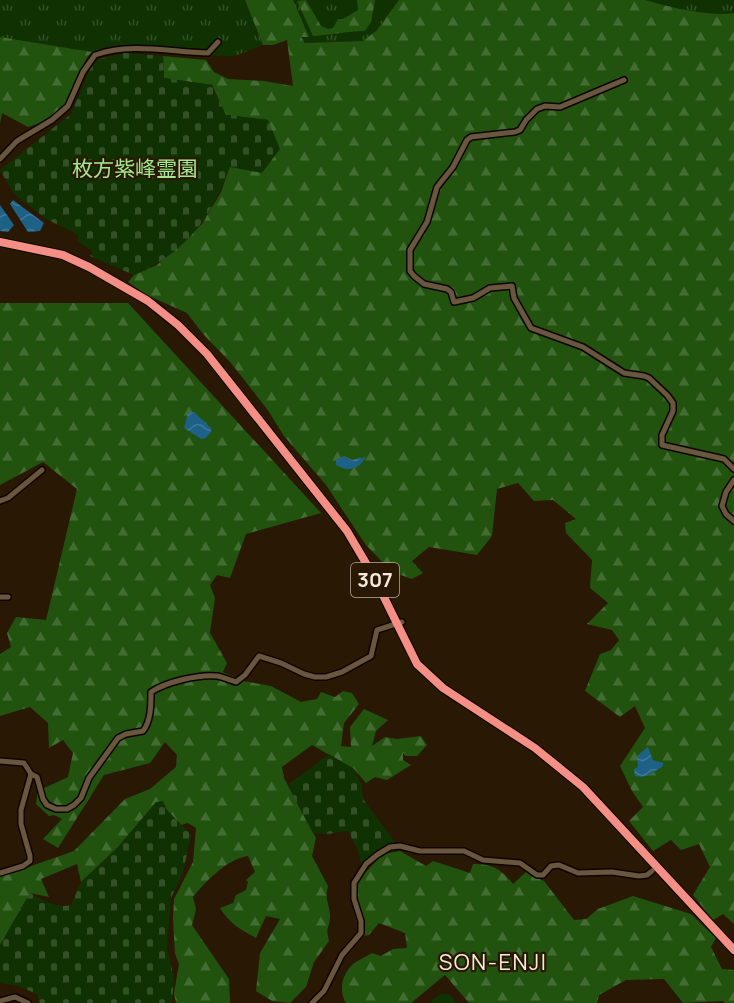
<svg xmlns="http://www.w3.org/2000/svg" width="734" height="1003" font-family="Manrope,'Noto Sans JP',sans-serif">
<defs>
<pattern id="grass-tufts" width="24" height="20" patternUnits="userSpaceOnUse" patternTransform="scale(1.5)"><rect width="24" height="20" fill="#103203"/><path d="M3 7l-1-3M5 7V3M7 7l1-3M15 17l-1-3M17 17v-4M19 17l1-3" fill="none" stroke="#345027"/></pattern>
<pattern id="forest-firs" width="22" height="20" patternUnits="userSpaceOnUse" patternTransform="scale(1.5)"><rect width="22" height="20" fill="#21530e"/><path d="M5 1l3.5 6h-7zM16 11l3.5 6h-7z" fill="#426c31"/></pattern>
<pattern id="cemetery-stones" width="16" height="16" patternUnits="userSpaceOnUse" patternTransform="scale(1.5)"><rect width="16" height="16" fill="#103203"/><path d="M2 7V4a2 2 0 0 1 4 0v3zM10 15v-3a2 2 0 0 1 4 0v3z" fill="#345027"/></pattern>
<pattern id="water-waves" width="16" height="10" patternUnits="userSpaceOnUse" patternTransform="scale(1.5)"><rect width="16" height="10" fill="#1e6187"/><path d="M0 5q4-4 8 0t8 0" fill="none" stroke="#3f7898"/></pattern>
</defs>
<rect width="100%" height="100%" fill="#281804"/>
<g fill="url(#grass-tufts)">
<path d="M0 0H245L263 45 235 56 186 55 161 48 127 45 106 47 92 52 0 37Z"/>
<path d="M279 0H399L377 30 363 41 305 43Z"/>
<path d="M645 0H734V13C709 17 670 7 645 0Z"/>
</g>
<g fill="url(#forest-firs)">
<path d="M245 0H293L309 37H301L305 43 363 41 377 30 399 0H645C670 7 709 17 734 13V924L723 914 713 920 693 895 710 867 699 844 681 850 671 840 653 851 629 821 643 807 632 791 620 766 645 728 635 706 620 717 585 691 600 654 611 650 619 640 612 630 587 624 608 603 590 588 592 560 566 533 565 523 576 519 553 500 534 501 518 483 497 489 492 536 477 555 429 547 412 561 423 573 412 579 392 572 366 545 326 485 284 436 267 409 231 363 203 334 187 313 147 295 128 282 134 275 157 265 202 224 221 192 230 166 268 120 226 115 212 85 164 78 163 56 206 60 214 72 228 79 264 81 293 86 287 40 273 45H263Z"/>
<path d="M306 0 321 26 328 29 333 28 338 19H343L358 10 357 0H375L371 22 365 31C346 31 332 35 313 36L297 1Z"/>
<path d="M0 37 92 52C85 58 84 64 81 72 71 102 59 118 28 127L2 113 0 124Z"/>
<path d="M0 303H128L321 513 246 534 230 578 217 575 210 585 215 598 210 633 227 663 223 672 243 681 271 686 301 702 317 699 321 692 335 697 343 691 352 693 359 704 344 723 341 746 351 747 350 727 364 709 388 720 376 731 372 746 385 737 397 739 421 736 427 745 417 756H406L403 753V760L411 765 387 780 375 777 366 783 354 769 312 745 282 767 284 778 316 838 312 856 328 886C324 900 330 904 330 916 330 928 325 926 329 941L314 962 306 987 290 1003 272 1001 256 991 260 953 280 919 266 916 256 938C241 930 229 923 220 908L233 903 236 895 246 890 248 882 246 880 255 872 248 856C227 859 206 881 193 897L196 909 192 925 229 979 230 1003H176L174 993 179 964 175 954 173 919 174 899 193 862 196 828 188 823 181 825 167 810 116 849 81 882 77 864 41 879 49 897 30 893 0 945V877L74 851 125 799 150 789 176 767 177 755 165 742 150 763 104 775 58 848 43 839 62 819 54 815 49 816 36 804 38 791 68 777 73 753 63 740 49 748 48 723 30 707 0 716V654L11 647 7 633 16 617 46 620 77 489 43 462 0 485Z"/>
<path d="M400 851 426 866 433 861 470 873 473 864C493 864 501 869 513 884L526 872 544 881 574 920 586 919 598 909 633 896 691 914 716 938 711 947 722 969 734 970V1003H725L723 1001 683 1003 664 979 626 980 599 995 597 1003H469L445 975 411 1003H346C339 992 341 977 351 966 355 961 366 957 372 953L381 956 393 949 407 948 405 933 379 923 369 935 362 936 355 916 351 894 362 876 383 854Z"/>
</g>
<g fill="url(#cemetery-stones)">
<path d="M125 53 163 56 164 78 212 85 226 115 268 120 280 149 262 173 230 167C211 218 186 253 134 275L90 256 93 252 78 241V236L73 232 46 219 14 194 0 170 71 114 89 71 98 59Z"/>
<path d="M329 754 354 769 362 786 363 799 395 842 362 868 358 850 348 831 327 834 313 833 293 796 289 784Z"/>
<path d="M163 801 167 810 191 835 183 873 171 898 167 947 174 979 172 1003H40L37 994 18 986 0 983V945L30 893C43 900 56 909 71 905L81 882 116 849 156 802Z"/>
</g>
<path fill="#103203" d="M440 994H449L457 1003H429Z"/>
<g fill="url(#water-waves)">
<path d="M13 200 44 223 40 231 28 232 10 204Z"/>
<path d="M0 205 14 225 8 232 0 231Z"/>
<path d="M194 412 211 428V432L206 438 201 439 184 428 188 413Z"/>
<path d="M344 456 352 460 366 457C358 470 349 472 336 465V460Z"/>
<path d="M648 747 653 760 663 763V766C654 772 646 779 635 776L634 769 638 767 637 756Z"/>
</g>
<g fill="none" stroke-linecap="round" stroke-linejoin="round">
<defs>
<g id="minor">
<path d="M624 80 560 107 545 106 537 109 526 120 520 130 515 132 471 137 467 140 453 167 437 187 427 222 410 250V271L414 276 424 284 447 289 451 292 454 302 473 298 490 288 512 286 514 298 531 328 583 347 624 373 644 376 649 378 667 395 673 403V411L662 435V445L724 459 734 469"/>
<path d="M0 159 17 141 52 120 68 106 83 72 95 55C131 42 170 52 208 53L218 42"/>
<path d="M734 480 726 492 722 506 726 514 734 521"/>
<path d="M0 501 8 498 42 470"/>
<path d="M0 597H8"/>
<path d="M0 761 24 763 31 774 37 777 43 799 47 805 56 809H67L74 805 81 798 89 778 118 738 126 734 143 731C151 721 151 705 151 692 166 682 199 674 217 676 223 677 230 680 236 682L245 675 259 656 281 663 304 674 315 677H326L342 672 371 656 377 630 402 622"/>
<path d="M0 873 23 866 30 861V856L21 824V810L31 774"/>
<path d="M0 1001 15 997 28 1003"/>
<path d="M312 1003 324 991 342 955 361 933V921L354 899V883L366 864 377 855 390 847 400 846 420 851H464L483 860 520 863 537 875H543L551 866 559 865 578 873 612 872 639 876 647 875 652 871"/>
</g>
<path id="highway" d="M0 242 63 255 89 267 148 301 178 325 207 354 347 531 373 575 417 664 443 688 535 748 583 787 734 950"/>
</defs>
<use href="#minor" stroke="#100400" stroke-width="8"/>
<use href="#highway" stroke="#100400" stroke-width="10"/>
<use href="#minor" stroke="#69563f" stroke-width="5"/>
<use href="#highway" stroke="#f48f86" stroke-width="8"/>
</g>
<g text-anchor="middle" stroke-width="4.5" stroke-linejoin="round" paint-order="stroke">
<rect fill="#281804" stroke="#b9ac9d" stroke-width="1.5" x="351" y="563" width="48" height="34" rx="4.5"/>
<g font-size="20" font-weight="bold" fill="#f7ebde">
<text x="375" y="587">307</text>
</g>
<g font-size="21" fill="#a2e98d" stroke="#281804">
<text x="135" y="176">枚方紫峰霊園</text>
</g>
<g font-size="22" letter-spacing="1.5" fill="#f7ebde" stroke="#281804">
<text x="493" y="970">SON-ENJI</text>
</g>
</g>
</svg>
